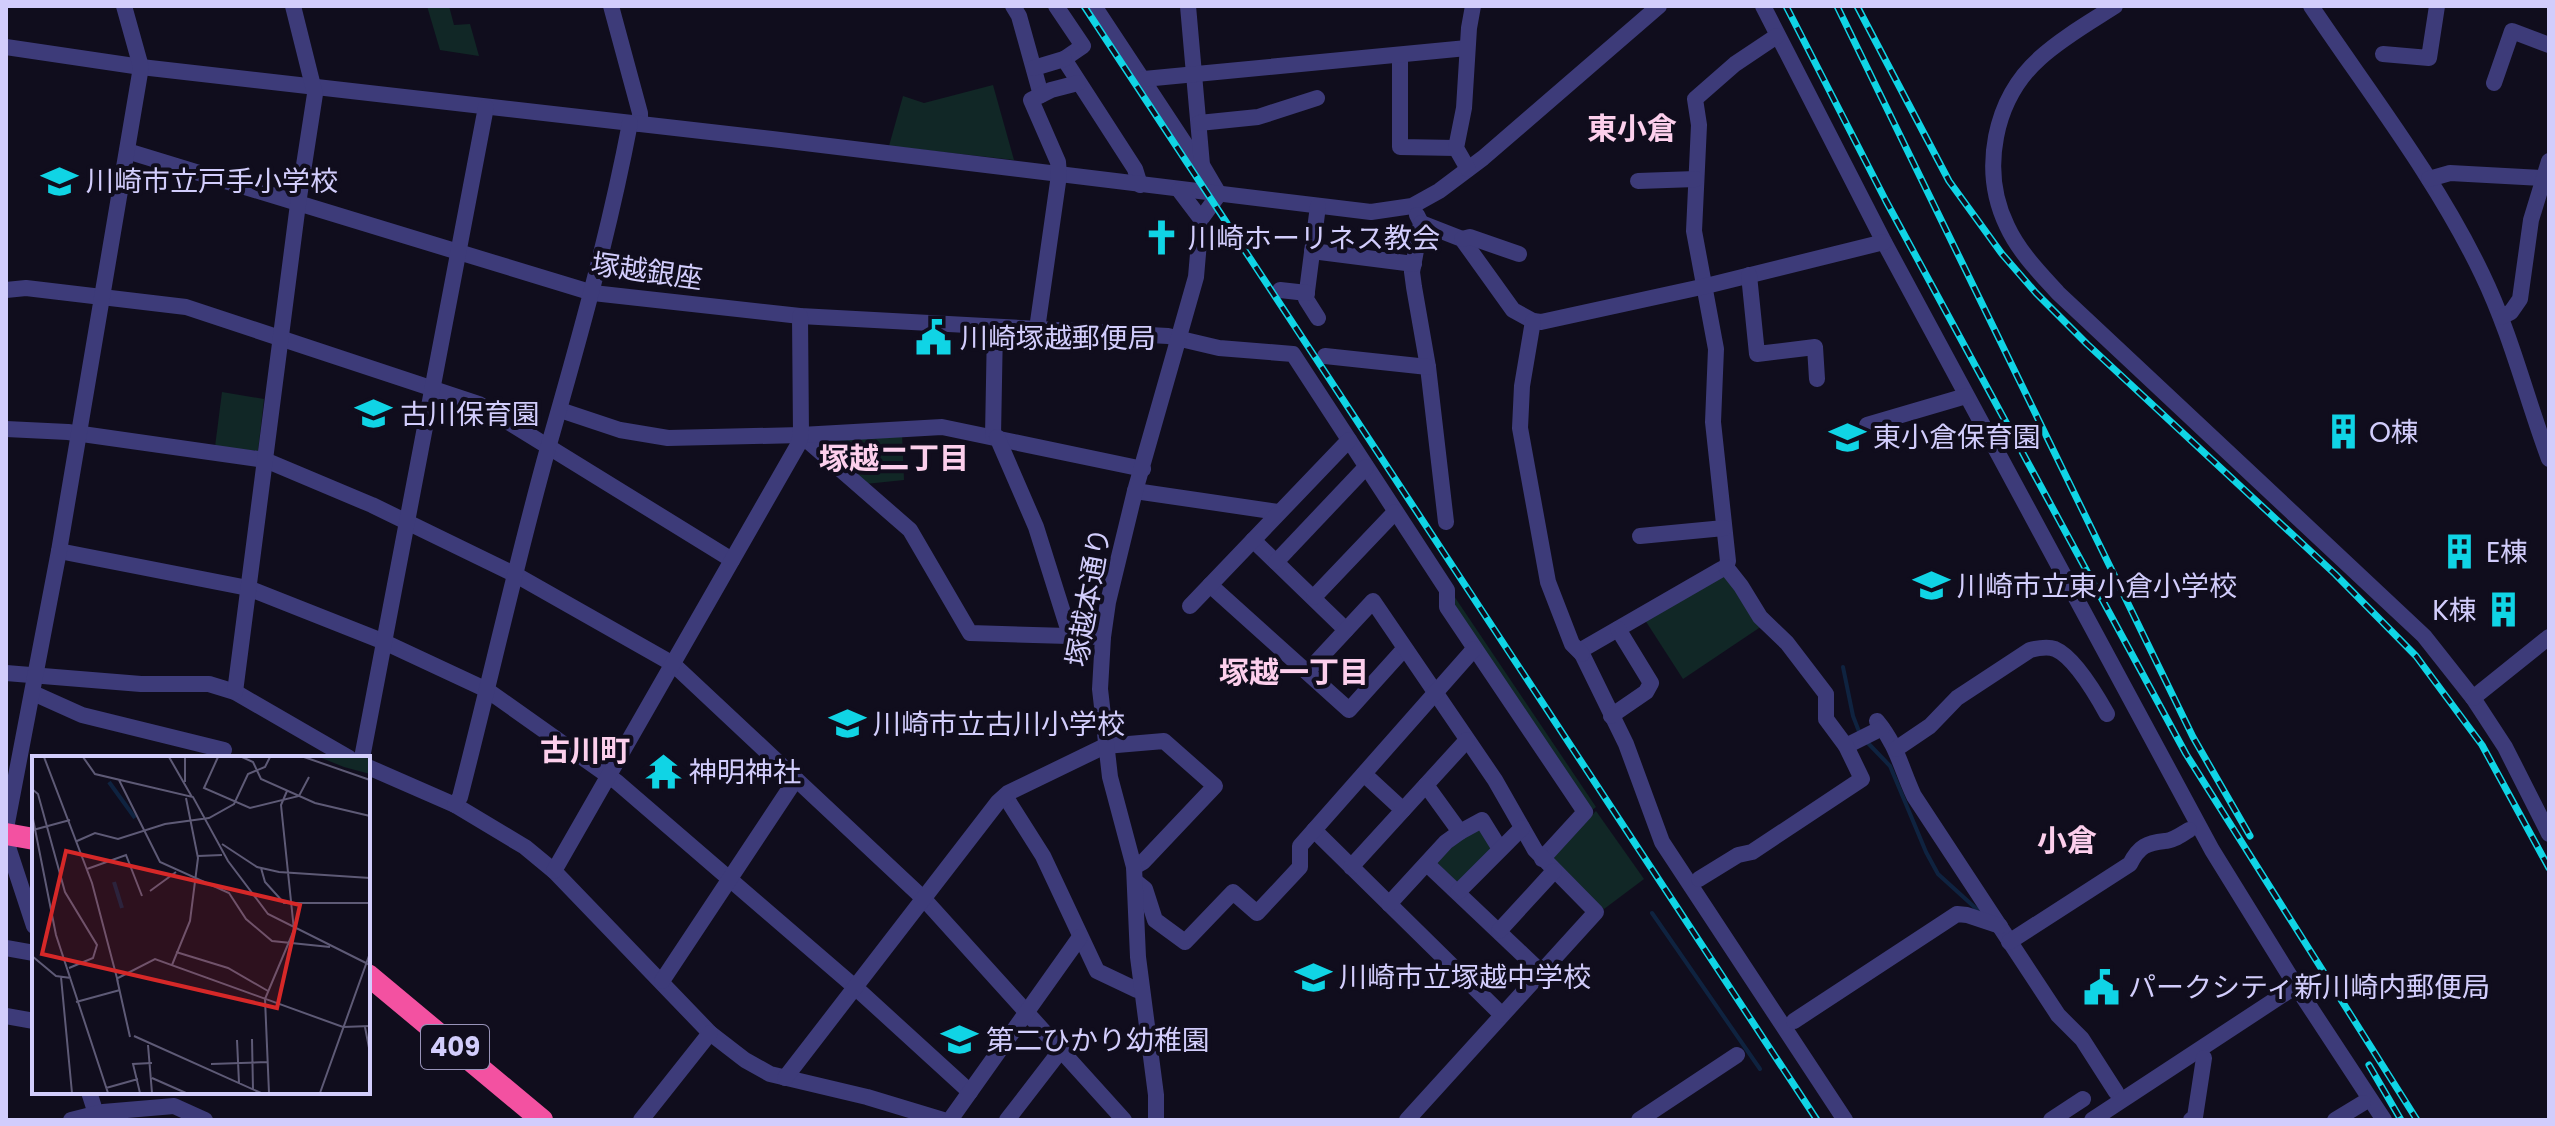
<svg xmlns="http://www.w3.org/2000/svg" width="2555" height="1126" font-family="Poppins,'Noto Sans JP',sans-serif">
<rect width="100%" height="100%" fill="#100d1d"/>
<g fill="#112726">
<path d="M427 6H449L454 25 470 24 479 56 440 50Z"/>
<path d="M993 85 1014 160 889 146 903 96 924 103Z"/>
<path d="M222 392 264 399 258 451 215 447Z"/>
<path d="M902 433 904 480 865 484 809 438Z"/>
<path d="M1727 574 1762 626 1683 679 1645 620Z"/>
<path d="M1452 593 1596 807 1591 811 1455 610Z"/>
<path d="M1596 811 1644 879 1604 909 1551 861 1552 856Z"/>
<path d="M1480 827 1494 850 1459 886 1435 864 1450 844Z"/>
</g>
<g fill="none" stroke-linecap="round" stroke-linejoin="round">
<g stroke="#0f2340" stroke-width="4">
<path d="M1843 667 1853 716 1860 734"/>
<path d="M1866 741 1890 766 1926 852 1938 874 1981 913"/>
<path d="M1652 913 1760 1069"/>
</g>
<g stroke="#3d3b79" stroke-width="16">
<path d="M611 6 640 113V124"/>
<path d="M1013 6 1019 16 1041 95"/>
<path d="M1056 6 1083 46 1064 59 1135 169 1140 185"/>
<path d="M1094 6 1189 150 1202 165"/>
<path d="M1188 6 1202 165 1219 194 1201 219"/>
<path d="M1763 6 1884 242 2212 850 2296 986 2384 1120"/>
<path d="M2115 6C2090 22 2062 38 2040 58 1994 99 1980 170 2007 226 2019 252 2039 272 2058 293L2424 636 2473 698 2505 747 2549 834"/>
<path d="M2311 6C2370 94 2436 178 2482 274 2511 334 2526 397 2549 459"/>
<path d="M1777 36 1735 64 1695 99 1699 125 1694 231 1716 349 1713 422 1728 561 1726 567 1720 570 1583 649 1582 654 1626 744 1662 842 1845 1120"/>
<path d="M6 47 141 67 772 139 1371 212 1412 206 1439 191 1483 158 1659 6"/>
<path d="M2383 54 2429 58 2437 6"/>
<path d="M1400 55V147L1456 148"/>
<path d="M1034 68 1064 59"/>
<path d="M1144 79 1467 48"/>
<path d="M2494 83 2512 31 2549 45"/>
<path d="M1199 123 1258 117 1317 98"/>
<path d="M127 151 593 293 800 316 1168 336 1219 348 1293 354 1447 590V607L1585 812 1542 859"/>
<path d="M1468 169 1456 148 1464 108 1469 28 1473 6"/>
<path d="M2429 179 2450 173 2542 178"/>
<path d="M1638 181 1696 179"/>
<path d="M1318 206 1306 299 1318 318"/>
<path d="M1417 215 1421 223 1412 272 1414 287 1428 367 1446 522"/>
<path d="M1421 223 1462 239 1513 310 1533 321 1541 322 1706 286 1884 242"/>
<path d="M1462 239 1470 237 1519 254"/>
<path d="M1312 251 1414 264"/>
<path d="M1749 275 1757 354 1815 347 1817 379"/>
<path d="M6 290 26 288 186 307 479 404 732 560"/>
<path d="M1280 290 1307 293"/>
<path d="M2501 317 2511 312 2520 299 2531 220 2549 161"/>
<path d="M1533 321 1522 386 1520 428 1548 582 1572 644 1582 654"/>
<path d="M1037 329 1059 175 1058 162 1031 100 1051 90 1078 83"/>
<path d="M1325 356 1428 367"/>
<path d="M560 410 620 430 668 438 801 435 910 530 970 633 1103 637"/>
<path d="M1867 425 1966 396"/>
<path d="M6 429 68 432 265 460 372 505 516 575 673 664 924 899 1124 1120"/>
<path d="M801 435 942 427 1143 469"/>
<path d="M993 436 995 327"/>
<path d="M997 437 1036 527 1070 635"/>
<path d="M1135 491 1278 512"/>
<path d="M1640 536 1724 528"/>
<path d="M1253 540 1346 630"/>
<path d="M59 551 248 588 382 641 487 690 617 782 856 988 970 1092"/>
<path d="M1276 562 1366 467"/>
<path d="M1210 585 1349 710 1404 649"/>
<path d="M1314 597 1395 512"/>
<path d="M1190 606 1349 440"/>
<path d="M1307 672 1373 601 1495 780 1535 850 1596 912 1407 1120"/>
<path d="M6 673 141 684H209L235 692 349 758"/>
<path d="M235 692 298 204 315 94 293 6"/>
<path d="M33 693 82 715 224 750"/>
<path d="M2473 698 2549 637"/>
<path d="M1611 716 1646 692 1651 683 1618 629"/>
<path d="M1877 721C1897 745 1901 768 1914 796L2058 1015 2082 1039 2116 1092"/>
<path d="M1846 746 1882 728"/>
<path d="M1896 749 1930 726 1957 698 2030 650C2038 648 2047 646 2055 649 2074 657 2097 696 2107 714"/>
<path d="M362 758 486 107"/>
<path d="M368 767 455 805 525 847 554 871 710 1033 745 1060 770 1074 867 1097 943 1120"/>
<path d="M1364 774 1403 810"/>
<path d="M1005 796 1043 856 1097 971 1137 990 1142 989"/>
<path d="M455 805 460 797C490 681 516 563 548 448 579 340 609 233 630 123"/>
<path d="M1314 830 1502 1015"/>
<path d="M1460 832 1482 820 1500 849"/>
<path d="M1427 864 1541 972"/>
<path d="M1351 867 1467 740"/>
<path d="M554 871 798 445 801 435 800 316"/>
<path d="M1699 879 1738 855 1752 852 1862 779 1846 746 1826 719V694L1787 643 1760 617 1741 586 1726 567"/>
<path d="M1135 881 1145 889 1155 920 1185 942 1233 892 1257 913 1300 867V846L1474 649"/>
<path d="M1458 892 1522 828"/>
<path d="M1389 904 1446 842 1460 832 1426 785"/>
<path d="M34 926 9 850 7 823 59 551 141 67 124 6"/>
<path d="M1499 931 1554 871"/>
<path d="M2009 942 2130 864C2139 846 2147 843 2165 841 2173 841 2182 834 2189 830"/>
<path d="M6 948 34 953"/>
<path d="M662 981 796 779"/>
<path d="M6 1016 34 1021"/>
<path d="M1794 1021 1957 914 1967 915 2000 926"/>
<path d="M785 1078 998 802 1008 793 1105 746 1164 741 1215 786 1143 862 1134 867"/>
<path d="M89 1092 98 1120"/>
<path d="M71 1120 103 1112 174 1106 205 1120"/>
<path d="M641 1120 710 1033"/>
<path d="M950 1120 1080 937"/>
<path d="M1007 1120 1061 1050"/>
<path d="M1156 1120V1095L1138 957 1134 867 1110 777 1100 689 1103 637 1108 602 1135 491 1196 277 1201 219 1179 190"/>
<path d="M1639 1120 1737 1055"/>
<path d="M2051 1120 2083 1099"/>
<path d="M2092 1120 2296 986"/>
<path d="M2191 1120 2195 1117 2204 1058"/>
<path d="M2335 1120 2363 1103"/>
</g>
<g stroke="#f351a1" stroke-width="22">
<path d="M6 834 34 839"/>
<path d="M368 975 542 1120"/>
</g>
<defs>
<g id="rail">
<path d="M1084 6 1817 1120"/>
<path d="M1786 6 1886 201 2186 754 2417 1120"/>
<path d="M1837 6 2193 737 2250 836"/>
<path d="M1857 6 1949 181 2002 254 2036 293 2087 344 2335 574 2416 656 2482 745 2549 868"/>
<path d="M2369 1065 2401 1120"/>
</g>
</defs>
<use href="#rail" stroke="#10d4e5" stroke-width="7"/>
<use href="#rail" stroke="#100d1d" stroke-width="4" stroke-dasharray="12" stroke-linecap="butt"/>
</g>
<defs>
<symbol id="school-bare" viewBox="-9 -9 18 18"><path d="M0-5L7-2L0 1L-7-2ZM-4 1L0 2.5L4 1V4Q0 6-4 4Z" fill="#10d4e5" stroke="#100d1d" stroke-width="2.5" paint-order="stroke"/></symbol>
<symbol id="church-bare" viewBox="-9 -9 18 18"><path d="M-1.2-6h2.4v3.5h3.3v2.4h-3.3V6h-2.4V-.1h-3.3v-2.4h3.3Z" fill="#10d4e5" stroke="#100d1d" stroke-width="2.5" paint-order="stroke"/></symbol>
<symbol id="civic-bare" viewBox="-9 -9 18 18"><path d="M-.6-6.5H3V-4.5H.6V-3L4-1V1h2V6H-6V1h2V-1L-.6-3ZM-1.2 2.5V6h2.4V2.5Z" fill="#10d4e5" stroke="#100d1d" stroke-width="2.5" paint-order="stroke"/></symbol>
<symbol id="building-bare" viewBox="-9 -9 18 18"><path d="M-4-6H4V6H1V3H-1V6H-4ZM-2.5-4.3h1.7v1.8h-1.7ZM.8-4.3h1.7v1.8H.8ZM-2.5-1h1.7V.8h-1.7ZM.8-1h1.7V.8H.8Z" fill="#10d4e5" stroke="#100d1d" stroke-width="2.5" paint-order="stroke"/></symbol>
<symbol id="temple-bare" viewBox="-9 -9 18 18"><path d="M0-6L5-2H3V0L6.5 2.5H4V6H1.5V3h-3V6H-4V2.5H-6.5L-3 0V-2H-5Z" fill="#10d4e5" stroke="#100d1d" stroke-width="2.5" paint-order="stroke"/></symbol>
</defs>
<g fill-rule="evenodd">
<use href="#school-bare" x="34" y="156" width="51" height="51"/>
<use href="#church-bare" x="1136" y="212" width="51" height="51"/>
<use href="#civic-bare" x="908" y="312" width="51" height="51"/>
<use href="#school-bare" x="348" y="388" width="51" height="51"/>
<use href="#building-bare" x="2318" y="406" width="51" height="51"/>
<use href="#school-bare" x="1822" y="412" width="51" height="51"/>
<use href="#building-bare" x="2434" y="526" width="51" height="51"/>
<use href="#school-bare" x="1906" y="560" width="51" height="51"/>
<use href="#building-bare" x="2478" y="584" width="51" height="51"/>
<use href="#school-bare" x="822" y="698" width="51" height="51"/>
<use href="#temple-bare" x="638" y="746" width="51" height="51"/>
<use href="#school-bare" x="1288" y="952" width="51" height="51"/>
<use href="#civic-bare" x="2076" y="962" width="51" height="51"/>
<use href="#school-bare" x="934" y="1014" width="51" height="51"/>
</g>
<g text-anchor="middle" stroke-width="8" stroke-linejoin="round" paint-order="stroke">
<rect fill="#100d1d" stroke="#9893b9" stroke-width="2" x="421" y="1025" width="68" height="44" rx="6"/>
<g font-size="26" font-weight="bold" fill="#d2cdfc">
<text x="455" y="1056">409</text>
</g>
<g font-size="28" fill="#d2cdfc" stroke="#100d1d" text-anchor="start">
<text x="86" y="191">川崎市立戸手小学校</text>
<text x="1188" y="248">川崎ホーリネス教会</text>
<text x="960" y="348">川崎塚越郵便局</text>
<text x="400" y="424">古川保育園</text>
<text x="2369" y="442">O棟</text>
<text x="1873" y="447">東小倉保育園</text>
<text x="2486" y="562">E棟</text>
<text x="1957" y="596">川崎市立東小倉小学校</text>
<text x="2477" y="620" text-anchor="end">K棟</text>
<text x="873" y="734">川崎市立古川小学校</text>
<text x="689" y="782">神明神社</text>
<text x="1339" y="987">川崎市立塚越中学校</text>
<text x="2128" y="997">パークシティ新川崎内郵便局</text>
<text x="986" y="1050">第二ひかり幼稚園</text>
</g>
<g font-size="28" fill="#d2cdfc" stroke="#100d1d">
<text transform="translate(647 271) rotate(8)" y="10">塚越銀座</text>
<text transform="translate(1088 597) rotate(-80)" y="10">塚越本通り</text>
</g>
<g font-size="30" font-weight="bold" fill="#fccfec" stroke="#100d1d">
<text x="1632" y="139">東小倉</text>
<text x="894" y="469">塚越二丁目</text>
<text x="1294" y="683">塚越一丁目</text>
<text x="585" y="761">古川町</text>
<text x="2067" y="851">小倉</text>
</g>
</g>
<g transform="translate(32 756)">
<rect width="338" height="338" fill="#100d1d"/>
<path d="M287 1H338V18L312 11Z" fill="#112726"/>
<path fill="none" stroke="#0f2340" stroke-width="4" d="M77 26 103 62M82 126 90 152"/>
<path fill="none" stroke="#5e5a76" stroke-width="2" d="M12 1 60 127 86 226M51 1 63 18 161 41 196 105 236 158 338 209M137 1 160 41M186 1 172 32 218 52 267 40 277 21M210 1 221 6 229 23 283 47 338 60M272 1 338 24M87 24 128 106 197 137 214 163 240 185 298 191M153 26V1M0 33 6 38 33 136 65 189 61 202 37 212M0 58 24 179 76 337M1 74 38 64M45 85 63 77 86 83 133 68 177 62 202 48 216 18 233 11 238 1M190 88 225 111 247 116 338 122M166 100 190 99M229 112 233 126 252 147H338M55 113 94 99 110 140M118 135 144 116M144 196 196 212 236 235M0 200 24 220 39 222M140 209 158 165 166 102 154 42M29 221 40 337M86 222 123 203 311 271 338 270M85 223 98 281M44 246 88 234M333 271 338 297M102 280 229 337M220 283 221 334M205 284 207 327M116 289 120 337M179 308 235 306M120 322 154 337M74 332 106 323M108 337 101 308 120 307M237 337 233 243 262 174 249 49 255 35M288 337 338 197"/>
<path fill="#d62828" fill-opacity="0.15" stroke="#d62828" stroke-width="4" d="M34 95 268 149 245 252 10 198Z"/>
<rect width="338" height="338" fill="none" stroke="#d2cdfc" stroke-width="4"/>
</g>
<rect width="2555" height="1126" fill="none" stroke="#d2cdfc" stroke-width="16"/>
</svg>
